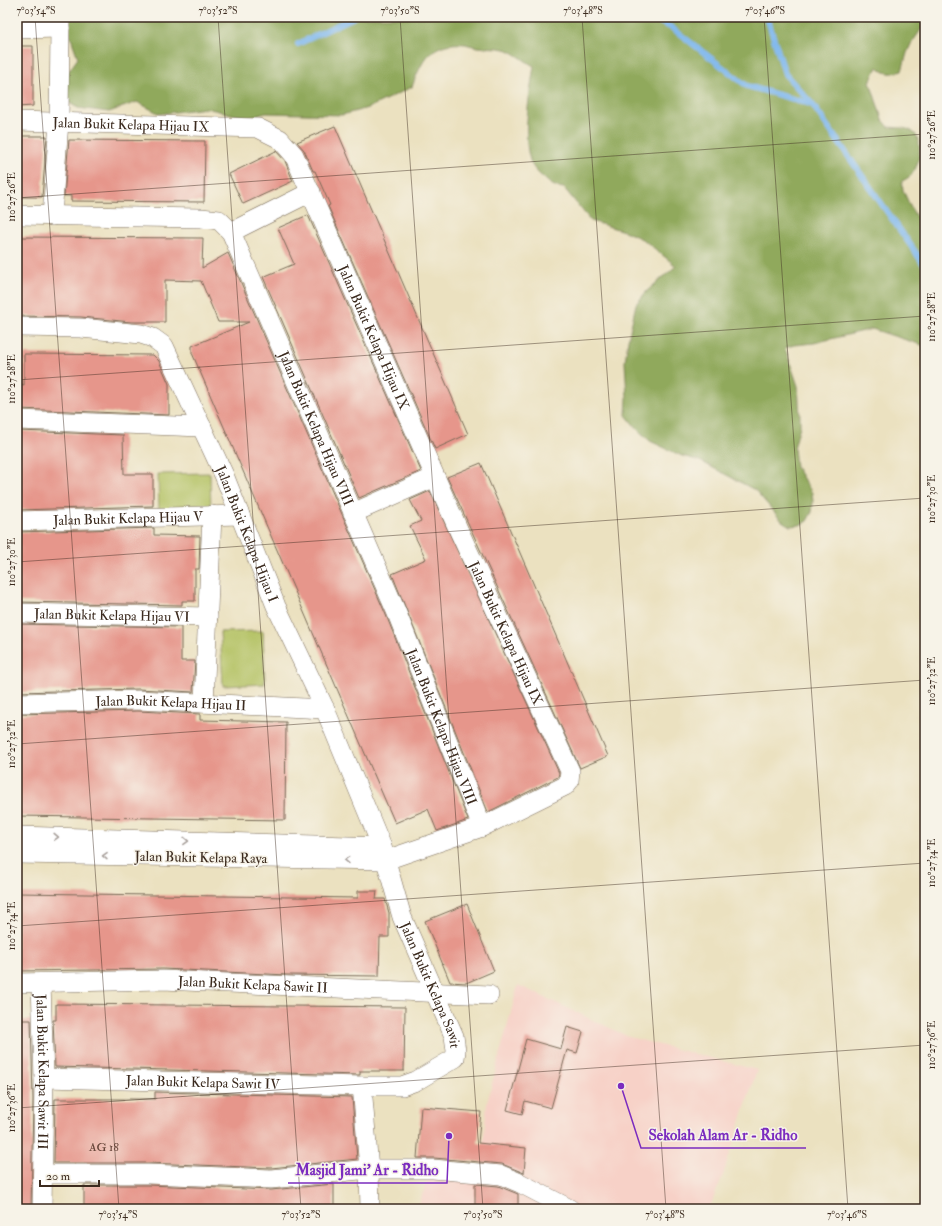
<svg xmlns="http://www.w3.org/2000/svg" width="942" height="1226" font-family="'IM FELL Double Pica',serif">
<rect width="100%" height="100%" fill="#f7f3e8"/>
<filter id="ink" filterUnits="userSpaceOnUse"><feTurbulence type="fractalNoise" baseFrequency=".025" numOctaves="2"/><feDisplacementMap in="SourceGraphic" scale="8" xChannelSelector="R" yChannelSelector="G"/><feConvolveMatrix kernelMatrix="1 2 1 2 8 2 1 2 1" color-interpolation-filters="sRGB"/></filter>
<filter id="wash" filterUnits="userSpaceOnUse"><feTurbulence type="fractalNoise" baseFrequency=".012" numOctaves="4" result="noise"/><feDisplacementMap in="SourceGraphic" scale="16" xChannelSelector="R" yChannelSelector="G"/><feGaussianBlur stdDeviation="0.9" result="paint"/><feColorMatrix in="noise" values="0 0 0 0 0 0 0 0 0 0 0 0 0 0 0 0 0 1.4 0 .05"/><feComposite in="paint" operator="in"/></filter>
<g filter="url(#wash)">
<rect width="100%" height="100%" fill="#ebe1c0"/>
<path fill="#f7d1c7" d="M518 985 629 1037 757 1070 723 1175 709 1209H419V1204L433 1165 481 1167 487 1103Z"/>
<g fill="#b5c366" stroke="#787642">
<path d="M210 473 211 513 159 514 158 474Z"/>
<path d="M263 631 265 684 223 686 220 632Z"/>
</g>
<path fill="#90a95b" stroke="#666a3c" d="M65 17H925V24L911 44 907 53 902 71C891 74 887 75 877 67L870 82 882 119 889 127C897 128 907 127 913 132 923 140 920 162 914 171 911 176 907 179 902 181L903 190 911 208 925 231V346L872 329 814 343 794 345 785 348 798 386 800 417V426L794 448 796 467 812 493 813 502 812 512 807 521 800 525 790 526 782 521 755 490 700 461 682 456 650 441 637 429 626 415 627 398 625 362 628 340 636 304 647 291 676 266 644 240 627 232 591 221 564 188C555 187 551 185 545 179 539 174 532 168 530 160 522 135 530 92 534 66 526 62 513 51 505 49 496 47 486 48 477 47 473 46 469 45 465 44 432 41 422 59 412 87L368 108 342 115 266 113 248 118 206 108 160 114 137 102 109 112 78 108 64 100V78L78 58 65 21Z"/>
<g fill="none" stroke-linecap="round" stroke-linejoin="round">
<g stroke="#7cb6ed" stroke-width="6">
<path d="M650 17 672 28 747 86 811 104"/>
<path d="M767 17 785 74 812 104 925 266"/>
<path d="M298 44 354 17"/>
</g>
</g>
<g id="blocks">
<g fill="#e6968b">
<path d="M17 46H33V106L17 107Z"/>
<path d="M335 126 468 434 435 449 328 206 330 205 315 171H313L304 150 297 142Z"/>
<path d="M17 136H47L42 197H17Z"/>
<path d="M69 140 205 141 204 202 71 201V196H64Z"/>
<path d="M276 151 285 161 293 181 243 204 229 174Z"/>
<path d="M308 215 421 471 359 498 263 277 294 264 278 228Z"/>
<path d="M17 237 203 238 202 268 228 253 386 615 468 820 437 831 428 809 395 823 192 353V346L249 322H218L201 281 165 280V322H131L81 317 17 316Z"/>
<path d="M24 354 153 355 159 361 169 384V415L19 409 20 384 24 385Z"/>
<path d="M19 431 123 435 124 474H153V506L17 510V440H19Z"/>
<path d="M481 463 608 756 580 768 447 477Z"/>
<path d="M430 491 559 773 558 777 488 812 392 574 426 559 410 526 421 521 410 500Z"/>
<path d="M154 528V535L200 536 199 569H195V601H182V605L17 602V532Z"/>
<path d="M17 624 181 627V661H195L193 692 138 689 17 692Z"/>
<path d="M138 711 200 714V720L286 722 285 820 17 816V714Z"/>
<path d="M358 891H377L376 899H385L389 913V937H380L379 976 287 975 163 969 17 971V893L358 898Z"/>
<path d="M467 904 494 971 466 983 450 982 425 921Z"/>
<path d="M56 1004 405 1007 404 1071H360V1075L55 1067 53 1020H56Z"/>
<path d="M17 1020H31L33 1099 31 1209H17Z"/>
<path d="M567 1027 583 1032 577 1053 567 1050 551 1108 525 1101 522 1114 507 1110 526 1039 561 1049Z"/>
<path d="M155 1092 352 1097 357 1159 271 1168 148 1163H54L55 1099H155Z"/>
<path d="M421 1107 481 1112 478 1143 526 1148 524 1173 502 1164 434 1158H417Z"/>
<path d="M334 1184V1209H84V1185H148L271 1190Z"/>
<path d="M475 1184 498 1186 518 1194V1209H475Z"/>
</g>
</g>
</g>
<g filter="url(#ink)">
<use href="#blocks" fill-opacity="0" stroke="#796a57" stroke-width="1"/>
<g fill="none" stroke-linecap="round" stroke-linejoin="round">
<defs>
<g id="minor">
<path d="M17 29 60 28V17"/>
<path id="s1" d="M17 121 258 128 280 139 294 155 459 531 570 771 569 781 565 786 482 827 386 860 17 854"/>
<path id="s2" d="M17 215 201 218 219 220 231 232 396 611 482 827"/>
<path d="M52 216 59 122 60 28"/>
<path d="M231 232 311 192"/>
<path id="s3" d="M17 327 81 328 141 334 153 338 164 346 224 475 276 606 325 709 382 847 402 917 454 1036 456 1051 455 1058 416 1081 402 1086H362L369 1169 370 1209"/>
<path d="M17 420 202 427"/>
<path d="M353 513 435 477"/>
<path id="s4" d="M17 521 240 515"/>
<path id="s5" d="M17 613 208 617"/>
<path id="s6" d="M17 703 138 700 325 709"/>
<path d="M204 703 212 515"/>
<path d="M17 836 382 847"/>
<path id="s7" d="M17 983 163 980 489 995"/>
<path id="s8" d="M41 983 44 1078 42 1209"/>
<path id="s9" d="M44 1078 362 1086"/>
<path d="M43 1174H148L271 1179 369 1169H433L501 1175 520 1183 570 1209"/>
</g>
</defs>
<use href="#minor" stroke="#796a57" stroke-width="20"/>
<use href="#minor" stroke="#fff" stroke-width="19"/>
</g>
<defs><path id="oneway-chevron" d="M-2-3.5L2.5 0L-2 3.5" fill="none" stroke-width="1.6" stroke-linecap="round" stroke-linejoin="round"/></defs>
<g stroke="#a79f9a">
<use href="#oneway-chevron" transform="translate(56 837) rotate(2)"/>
<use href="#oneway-chevron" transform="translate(186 841) rotate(2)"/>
<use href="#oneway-chevron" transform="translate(105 856) rotate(-179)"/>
<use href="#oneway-chevron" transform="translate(347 860) rotate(-179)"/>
</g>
</g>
<path fill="none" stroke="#3b2a1e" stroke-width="1" stroke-opacity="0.45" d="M35 17 119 1209M218 17 301 1209M400 17 483 1209M582 17 666 1209M764 17 848 1209M17 198 925 134M17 380 925 316M17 562 925 498M17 744 925 680M17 926 925 863M17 1108 925 1045"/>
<g text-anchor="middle" stroke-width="3" stroke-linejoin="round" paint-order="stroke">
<g font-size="12" fill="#664539">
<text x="104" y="1151">AG 18</text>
</g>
<g font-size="14" fill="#3b2a1e" stroke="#f7f3e8">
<text dy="5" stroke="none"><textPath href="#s1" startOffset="114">Jalan Bukit Kelapa Hijau IX</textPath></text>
<text dy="5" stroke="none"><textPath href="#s1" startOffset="486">Jalan Bukit Kelapa Hijau IX</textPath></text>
<text dy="5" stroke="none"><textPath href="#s2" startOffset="433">Jalan Bukit Kelapa Hijau VIII</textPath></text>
<text dy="5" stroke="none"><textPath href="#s4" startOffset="111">Jalan Bukit Kelapa Hijau V</textPath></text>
<text dy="5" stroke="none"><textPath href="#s3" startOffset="356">Jalan Bukit Kelapa Hijau I</textPath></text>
<text dy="5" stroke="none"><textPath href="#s5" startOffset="95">Jalan Bukit Kelapa Hijau VI</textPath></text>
<text dy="5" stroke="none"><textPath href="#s1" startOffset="810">Jalan Bukit Kelapa Hijau IX</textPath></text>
<text dy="5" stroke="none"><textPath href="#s6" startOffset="154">Jalan Bukit Kelapa Hijau II</textPath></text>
<text dy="5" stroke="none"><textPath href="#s2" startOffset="757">Jalan Bukit Kelapa Hijau VIII</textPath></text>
<text transform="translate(201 857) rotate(1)" y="5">Jalan Bukit Kelapa Raya</text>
<text dy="5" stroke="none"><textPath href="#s7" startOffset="236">Jalan Bukit Kelapa Sawit II</textPath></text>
<text dy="5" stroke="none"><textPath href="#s3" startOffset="844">Jalan Bukit Kelapa Sawit</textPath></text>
<text dy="5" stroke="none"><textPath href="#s8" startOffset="89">Jalan Bukit Kelapa Sawit III</textPath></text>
<text dy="5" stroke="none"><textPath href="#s9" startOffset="159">Jalan Bukit Kelapa Sawit IV</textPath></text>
</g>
</g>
<path fill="none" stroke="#7b2cbf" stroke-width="1.5" d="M621 1086L641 1148H806M449 1136L447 1183H288"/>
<g fill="#7b2cbf" stroke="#f7f3e8" stroke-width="1.5">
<circle cx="621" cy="1086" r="4"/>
<circle cx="449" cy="1136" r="4"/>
</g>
<g font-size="15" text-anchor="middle" font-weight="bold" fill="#7b2cbf" stroke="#f7f3e8" stroke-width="3" stroke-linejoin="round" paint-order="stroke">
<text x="723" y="1140">Sekolah Alam Ar - Ridho</text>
<text x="367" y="1175">Masjid Jami' Ar - Ridho</text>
</g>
<rect width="942" height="1226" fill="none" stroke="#f7f3e8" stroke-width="44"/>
<path d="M40 1180v6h59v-6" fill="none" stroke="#3b2a1e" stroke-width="2"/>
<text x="46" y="1180" font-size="12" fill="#3b2a1e" stroke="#f7f3e8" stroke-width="3" paint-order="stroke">20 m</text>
<rect x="22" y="22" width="898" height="1182" fill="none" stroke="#3b2a1e" stroke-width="1.5"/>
<g font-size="10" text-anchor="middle" fill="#3b2a1e">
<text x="36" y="14">7°03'54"S</text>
<text x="218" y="14">7°03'52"S</text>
<text x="400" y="14">7°03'50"S</text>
<text x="583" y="14">7°03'48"S</text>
<text x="765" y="14">7°03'46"S</text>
<text transform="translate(931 135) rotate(-90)" y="4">110°27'26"E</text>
<text transform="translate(11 197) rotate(-90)" y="4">110°27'26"E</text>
<text transform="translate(931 317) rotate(-90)" y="4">110°27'28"E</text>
<text transform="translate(11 379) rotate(-90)" y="4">110°27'28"E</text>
<text transform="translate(931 499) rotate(-90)" y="4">110°27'30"E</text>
<text transform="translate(11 562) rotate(-90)" y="4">110°27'30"E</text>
<text transform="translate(931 681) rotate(-90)" y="4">110°27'32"E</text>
<text transform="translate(11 744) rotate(-90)" y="4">110°27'32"E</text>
<text transform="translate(931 863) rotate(-90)" y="4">110°27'34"E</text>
<text transform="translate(11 926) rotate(-90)" y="4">110°27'34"E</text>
<text transform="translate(931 1045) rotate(-90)" y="4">110°27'36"E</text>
<text transform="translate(11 1108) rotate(-90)" y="4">110°27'36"E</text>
<text x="118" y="1218">7°03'54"S</text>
<text x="301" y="1218">7°03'52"S</text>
<text x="483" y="1218">7°03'50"S</text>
<text x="665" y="1218">7°03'48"S</text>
<text x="847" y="1218">7°03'46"S</text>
</g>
</svg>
